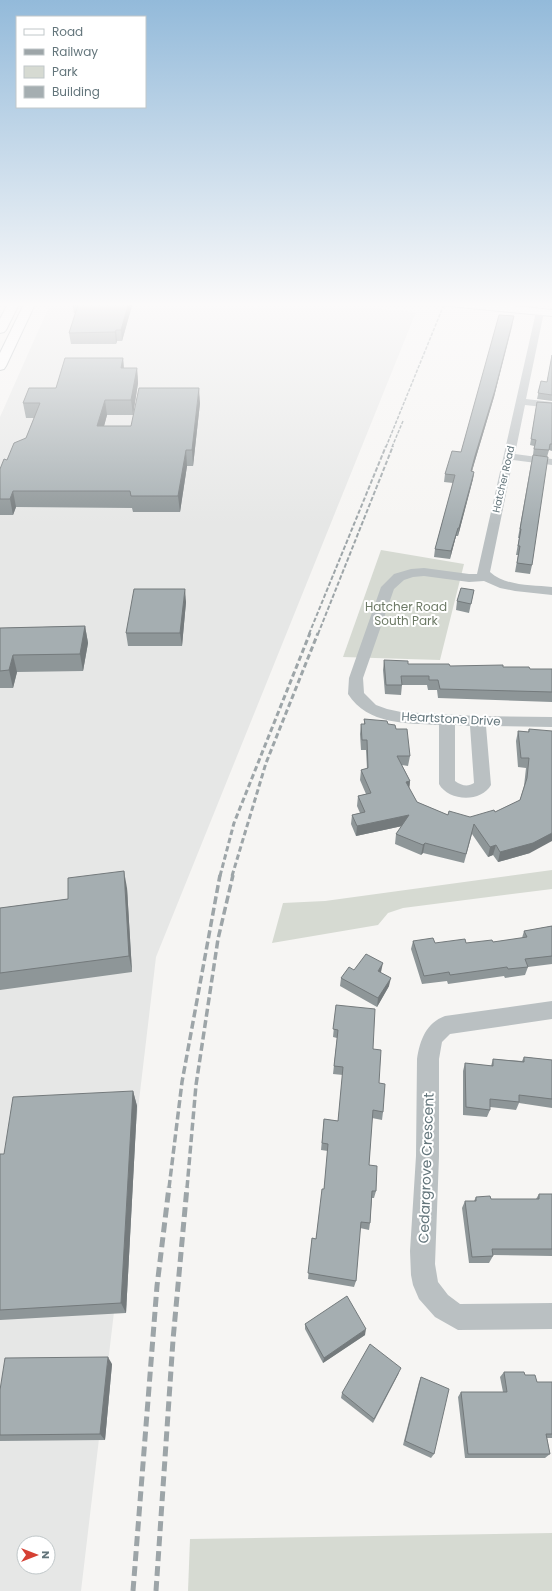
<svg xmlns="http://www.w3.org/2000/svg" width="552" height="1591" font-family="Poppins,sans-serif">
<rect width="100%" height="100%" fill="#f6f5f3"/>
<path fill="#e6e7e6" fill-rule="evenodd" d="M51 302H306L416 312 156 957 81 1591H0V417ZM24 1543H48V1567H24Z"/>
<g fill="#d6dad2">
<path d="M381 550 464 564 440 660 343 657Z"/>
<path d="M552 870V889L403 908 388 913 378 925 272 943 283 903 325 901Z"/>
<path d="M552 1533V1591H188L190 1539Z"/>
</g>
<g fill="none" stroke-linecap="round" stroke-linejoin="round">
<defs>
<g id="secondary">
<path d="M9 302H20L6 330 4 332 0 333V319Z"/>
<path d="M25 302H36L6 366 4 369 0 370V353Z"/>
<path d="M434 302H476L552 310V316L439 305Z"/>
</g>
</defs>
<use href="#secondary" stroke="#afb6b9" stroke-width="2"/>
<g fill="#bac0c2" fill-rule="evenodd">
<path d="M540 309 544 312 526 399 552 402V408L525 405 515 454 552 459V465L513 460 490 572C505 586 532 585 552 587V595L515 591 500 588 484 581 469 582 424 576 413 577 404 580 394 589 363 678 364 693 376 705 387 709 401 712 477 716 552 717V727L486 726 491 785C481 803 448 801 439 784V725C406 723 368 725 348 694L349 678 381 587 394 574 411 569 424 568 469 574H477L536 312ZM455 725 470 726 474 783C468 787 462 786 455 781Z"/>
<path d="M552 1001V1019L450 1034 442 1042 439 1059V1156L435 1264 438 1282 448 1295 460 1304 552 1303V1329L458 1330 435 1317 419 1299 413 1285 411 1275 410 1251 416 1156 417 1059C420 1040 426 1023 445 1016Z"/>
</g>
<use href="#secondary" fill="#fff" fill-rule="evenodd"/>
<g stroke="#9da5a8" stroke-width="1.5" stroke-dasharray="3.5 1.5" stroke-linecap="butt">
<path d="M386 447 445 302"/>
<path d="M392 447 403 421"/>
</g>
<g stroke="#9da5a8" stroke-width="2" stroke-dasharray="4.5 2" stroke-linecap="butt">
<path d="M309 634 386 446"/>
<path d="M318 634 393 446"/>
</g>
<g stroke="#9da5a8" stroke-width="3" stroke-dasharray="5.5 3" stroke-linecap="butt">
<path d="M220 876 234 823 310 633"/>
<path d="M232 876 266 763 318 633"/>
</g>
<g stroke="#9da5a8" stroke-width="3.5" stroke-dasharray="8 3.5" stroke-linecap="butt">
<path d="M169 1188 182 1082 220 875"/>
<path d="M187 1188 196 1085 218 939 233 875"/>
</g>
<g stroke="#9da5a8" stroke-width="5" stroke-dasharray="10 5" stroke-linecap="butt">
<path d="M133 1591 157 1286 169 1187"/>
<path d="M156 1591 173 1340 187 1187"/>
</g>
</g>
<g fill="#8e9698">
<path d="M72 302H133L122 341H117L116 344H71L69 333 76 313H74Z"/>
<path d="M513 323 494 397 474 464 472 471 474 472 473 479 458 536H456L450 559 434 557 435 549 453 483 444 482 445 474 461 452Z"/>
<path d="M552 355V401L537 399 541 381 547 382Z"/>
<path d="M123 358 124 368H137L138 383 133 415H107L104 426H131L200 403 193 466H187L180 512H133L132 508 16 507 13 515H0V469L7 460 26 438 34 418H26L23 403Z"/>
<path d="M552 403V451L549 450 547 457 533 455 534 446 530 445 536 408Z"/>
<path d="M531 464 532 565 530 574 515 572 518 555H516L519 538H518Z"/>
<path d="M474 590 469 613 456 610 457 601Z"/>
<path d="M186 602 182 646H128L126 633Z"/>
<path d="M85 626 88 643 83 671 17 672 13 688H0V628Z"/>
<path d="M384 660 408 664 450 666 503 667 530 669H552V702L438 698 437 690H428L427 685H402L401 695 385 694 383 670Z"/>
<path d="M364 719 388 724 396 729 410 756 408 766 402 765 410 781 409 788 417 802 448 815 470 817 495 812 520 800 524 786 526 768 518 767 516 741 518 731 528 732 529 729 530 853 498 862 493 855 488 857 472 834 464 863 423 853 421 855 395 844 396 834 402 826 356 836 351 824 352 815 360 813 357 806 358 796 366 794 360 780 361 770 367 769 366 750H361L360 734 361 724H364Z"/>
<path d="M127 888 132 972 0 990V908L68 899Z"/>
<path d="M552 926V964L528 967 525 975 505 978 504 976 448 984 447 981 422 984 411 949 413 941 435 943H466L493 942 522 938 524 931Z"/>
<path d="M354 970 381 972V973L389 986 377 1007 340 986 341 978Z"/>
<path d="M336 1005 373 1049 383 1112 382 1120 372 1118 369 1165 376 1191 374 1198H372L370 1223 369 1230 360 1228 356 1281 354 1287 308 1279 312 1238 316 1239 324 1189 328 1151 321 1150 324 1119 338 1121 343 1075 333 1074 337 1038 333 1037Z"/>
<path d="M524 1057 552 1060V1108L519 1103 516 1110 490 1107V1110L487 1117 463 1115V1071L465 1063 491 1066 493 1059 522 1061Z"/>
<path d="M133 1091 137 1106 126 1313 0 1320V1154H4Z"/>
<path d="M539 1194H552V1256L493 1255V1256L489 1263H469L462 1208 465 1201H474L476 1197 491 1199H536Z"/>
<path d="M305 1324 365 1335 323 1363 305 1329Z"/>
<path d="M112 1364 105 1440 0 1441V1390Z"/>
<path d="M504 1372 525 1375 537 1382H552V1438H547L550 1454 545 1458H465L458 1397 461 1392H503L500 1377Z"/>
<path d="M399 1373 373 1423 341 1398 342 1393Z"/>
<path d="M421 1377 434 1454 431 1458 403 1445 419 1382Z"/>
</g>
<g fill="#747a7c">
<path d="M129 302H133L122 341 121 330Z"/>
<path d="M514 316 494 397 474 464 470 479 475 456Z"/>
<path d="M116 330 117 341 116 344 115 332Z"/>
<path d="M123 358 124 373 121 368Z"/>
<path d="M137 368 138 383 133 415 131 400Z"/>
<path d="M199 388 200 403 193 466 192 450Z"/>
<path d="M105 400 107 415 100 441 97 426Z"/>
<path d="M186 450 187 466 180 512 178 496Z"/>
<path d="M474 472 473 479 458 536 459 528Z"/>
<path d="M13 491 16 507 13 515 10 499Z"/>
<path d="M458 528 456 536 450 559 451 551Z"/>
<path d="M185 589 186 602 182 646 180 633Z"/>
<path d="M85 626 88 643 83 671 80 654Z"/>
<path d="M13 655 17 672 13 688 9 670Z"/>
<path d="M410 781 409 791 406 782Z"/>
<path d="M409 815 407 825 356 836 357 826Z"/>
<path d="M552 833V841L530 853 498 862 500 852Z"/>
<path d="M425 843 423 853 421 855 423 845Z"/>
<path d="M496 845 493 855 488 857 490 847Z"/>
<path d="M124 871 127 888 132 972 129 956Z"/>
<path d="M383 963 381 972 376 979 378 971Z"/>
<path d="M391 978 389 986 377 1007 378 998Z"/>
<path d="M133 1091 137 1106 126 1313 121 1303Z"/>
<path d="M366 1329 365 1335 323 1363 324 1358Z"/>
<path d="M108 1357 112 1364 105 1440 100 1434Z"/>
</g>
<g fill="#a5aeb1" stroke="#747a7c">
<path d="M79 302 72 303 129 302 121 330H116L115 332 69 333Z"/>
<path d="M499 315 514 316 495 390 475 456 471 471 474 472 459 528H458L451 551 435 549 455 475 445 474 452 451 461 452Z"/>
<path d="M552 355V395L538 393 541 381 547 382Z"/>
<path d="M65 358H123L121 368H137L131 400H105L97 426H131L139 388H199L192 450H186L178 496H131L130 491H13L10 499H0V469L4 459 7 460 14 443 26 438 40 403H23L29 388H56Z"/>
<path d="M537 402 552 403V444H550L549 450 534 449 536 440 531 439Z"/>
<path d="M533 455 548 457 532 565 517 563 520 546H518L521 529H520Z"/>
<path d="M461 588 474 590 471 604 457 601Z"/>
<path d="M134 589H185L180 633H126Z"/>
<path d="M85 626 80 654 13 655 9 670 0 671V628Z"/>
<path d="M384 660 408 661V664H449L450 666 503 665V667H529L530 669H552V692L440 689 438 680H429V676H401L402 685H386Z"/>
<path d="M364 719 387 721 388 724 395 725 396 729H407L410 756H397L410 781 406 782 417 802 448 815 449 811 470 817 494 810 495 812 520 800 527 778 529 758H521L518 731 529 732V729L552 731V833L533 843 500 852 496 845 490 847 474 824 466 854 425 843 423 845 396 834 409 815 357 826 352 815 365 812 358 796 371 793 361 770 368 768 367 740H362L361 724H365Z"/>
<path d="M124 871 129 956 0 973V908L68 899V878Z"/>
<path d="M552 926V956L525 959 528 967 508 969 507 967 450 975 449 972 424 976 413 941 433 938 435 943 465 939 466 943 492 940 493 942 527 937 524 931Z"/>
<path d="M366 954 383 963 378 971 391 978 378 998 341 978 349 967 354 970Z"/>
<path d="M336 1005 375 1009 373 1049 381 1050 379 1083 385 1084 383 1112 373 1110 369 1165 377 1166 376 1191H372L370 1223 361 1222 356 1281 308 1273 312 1238 316 1239 322 1189H324L328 1144 322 1143 324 1119 338 1121 343 1067 334 1066 338 1030 333 1029Z"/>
<path d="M524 1057 552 1060V1099L519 1095V1102L490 1099V1110L466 1107 465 1063 493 1066V1059L524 1062Z"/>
<path d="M133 1091 121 1303 0 1310V1154H4L13 1097Z"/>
<path d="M539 1194H552V1249H492L493 1256 472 1257 465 1201H476V1197L490 1196 491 1199H539Z"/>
<path d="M347 1296 366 1329 324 1358 305 1324Z"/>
<path d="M370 1344 401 1368 374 1419 342 1393Z"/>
<path d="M108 1357 100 1434 0 1435V1390L5 1358Z"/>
<path d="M504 1372H524L525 1375H535L537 1382H552V1434H546L550 1454H468L461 1392H507Z"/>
<path d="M421 1377 449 1389 434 1454 405 1441Z"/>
</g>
<linearGradient id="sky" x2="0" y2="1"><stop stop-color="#93bada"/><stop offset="0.58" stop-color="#fbfafa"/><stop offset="1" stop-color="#fbfafa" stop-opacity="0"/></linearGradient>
<rect width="552" height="525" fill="url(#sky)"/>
<g text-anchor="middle" stroke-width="4" stroke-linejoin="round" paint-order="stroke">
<g font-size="10" fill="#63757b" stroke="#fff">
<text transform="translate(503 479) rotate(-77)" y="4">Hatcher Road</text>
</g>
<g font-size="12" fill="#6c7965" stroke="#fff">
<text x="406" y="611">Hatcher Road<tspan x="406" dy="14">South Park</tspan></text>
</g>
<g font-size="12" fill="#63757b" stroke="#fff">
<text transform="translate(451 719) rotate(3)" y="4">Heartstone Drive</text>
</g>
<g font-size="14" fill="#63757b" stroke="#fff">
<text transform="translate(426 1168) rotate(-88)" y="5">Cedargrove Crescent</text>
</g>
</g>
<rect x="16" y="16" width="130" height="92" fill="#ffffff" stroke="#c1c8ca"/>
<rect x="24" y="29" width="20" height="6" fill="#ffffff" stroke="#c1c8ca"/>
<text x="52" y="36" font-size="12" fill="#63757b">Road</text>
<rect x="24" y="49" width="20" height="6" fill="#9da5a8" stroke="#c1c8ca"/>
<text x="52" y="56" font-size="12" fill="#63757b">Railway</text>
<rect x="24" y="66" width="20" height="12" fill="#d6dad2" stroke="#c1c8ca"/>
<text x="52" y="76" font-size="12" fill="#63757b">Park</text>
<rect x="24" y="86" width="20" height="12" fill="#a5aeb1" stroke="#c1c8ca"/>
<text x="52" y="96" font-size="12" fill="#63757b">Building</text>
<g transform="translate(36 1555) rotate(90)"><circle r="19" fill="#ffffff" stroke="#c1c8ca"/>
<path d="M0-3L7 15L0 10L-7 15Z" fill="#d54033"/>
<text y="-6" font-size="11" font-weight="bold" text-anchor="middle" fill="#63757b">N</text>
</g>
</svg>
